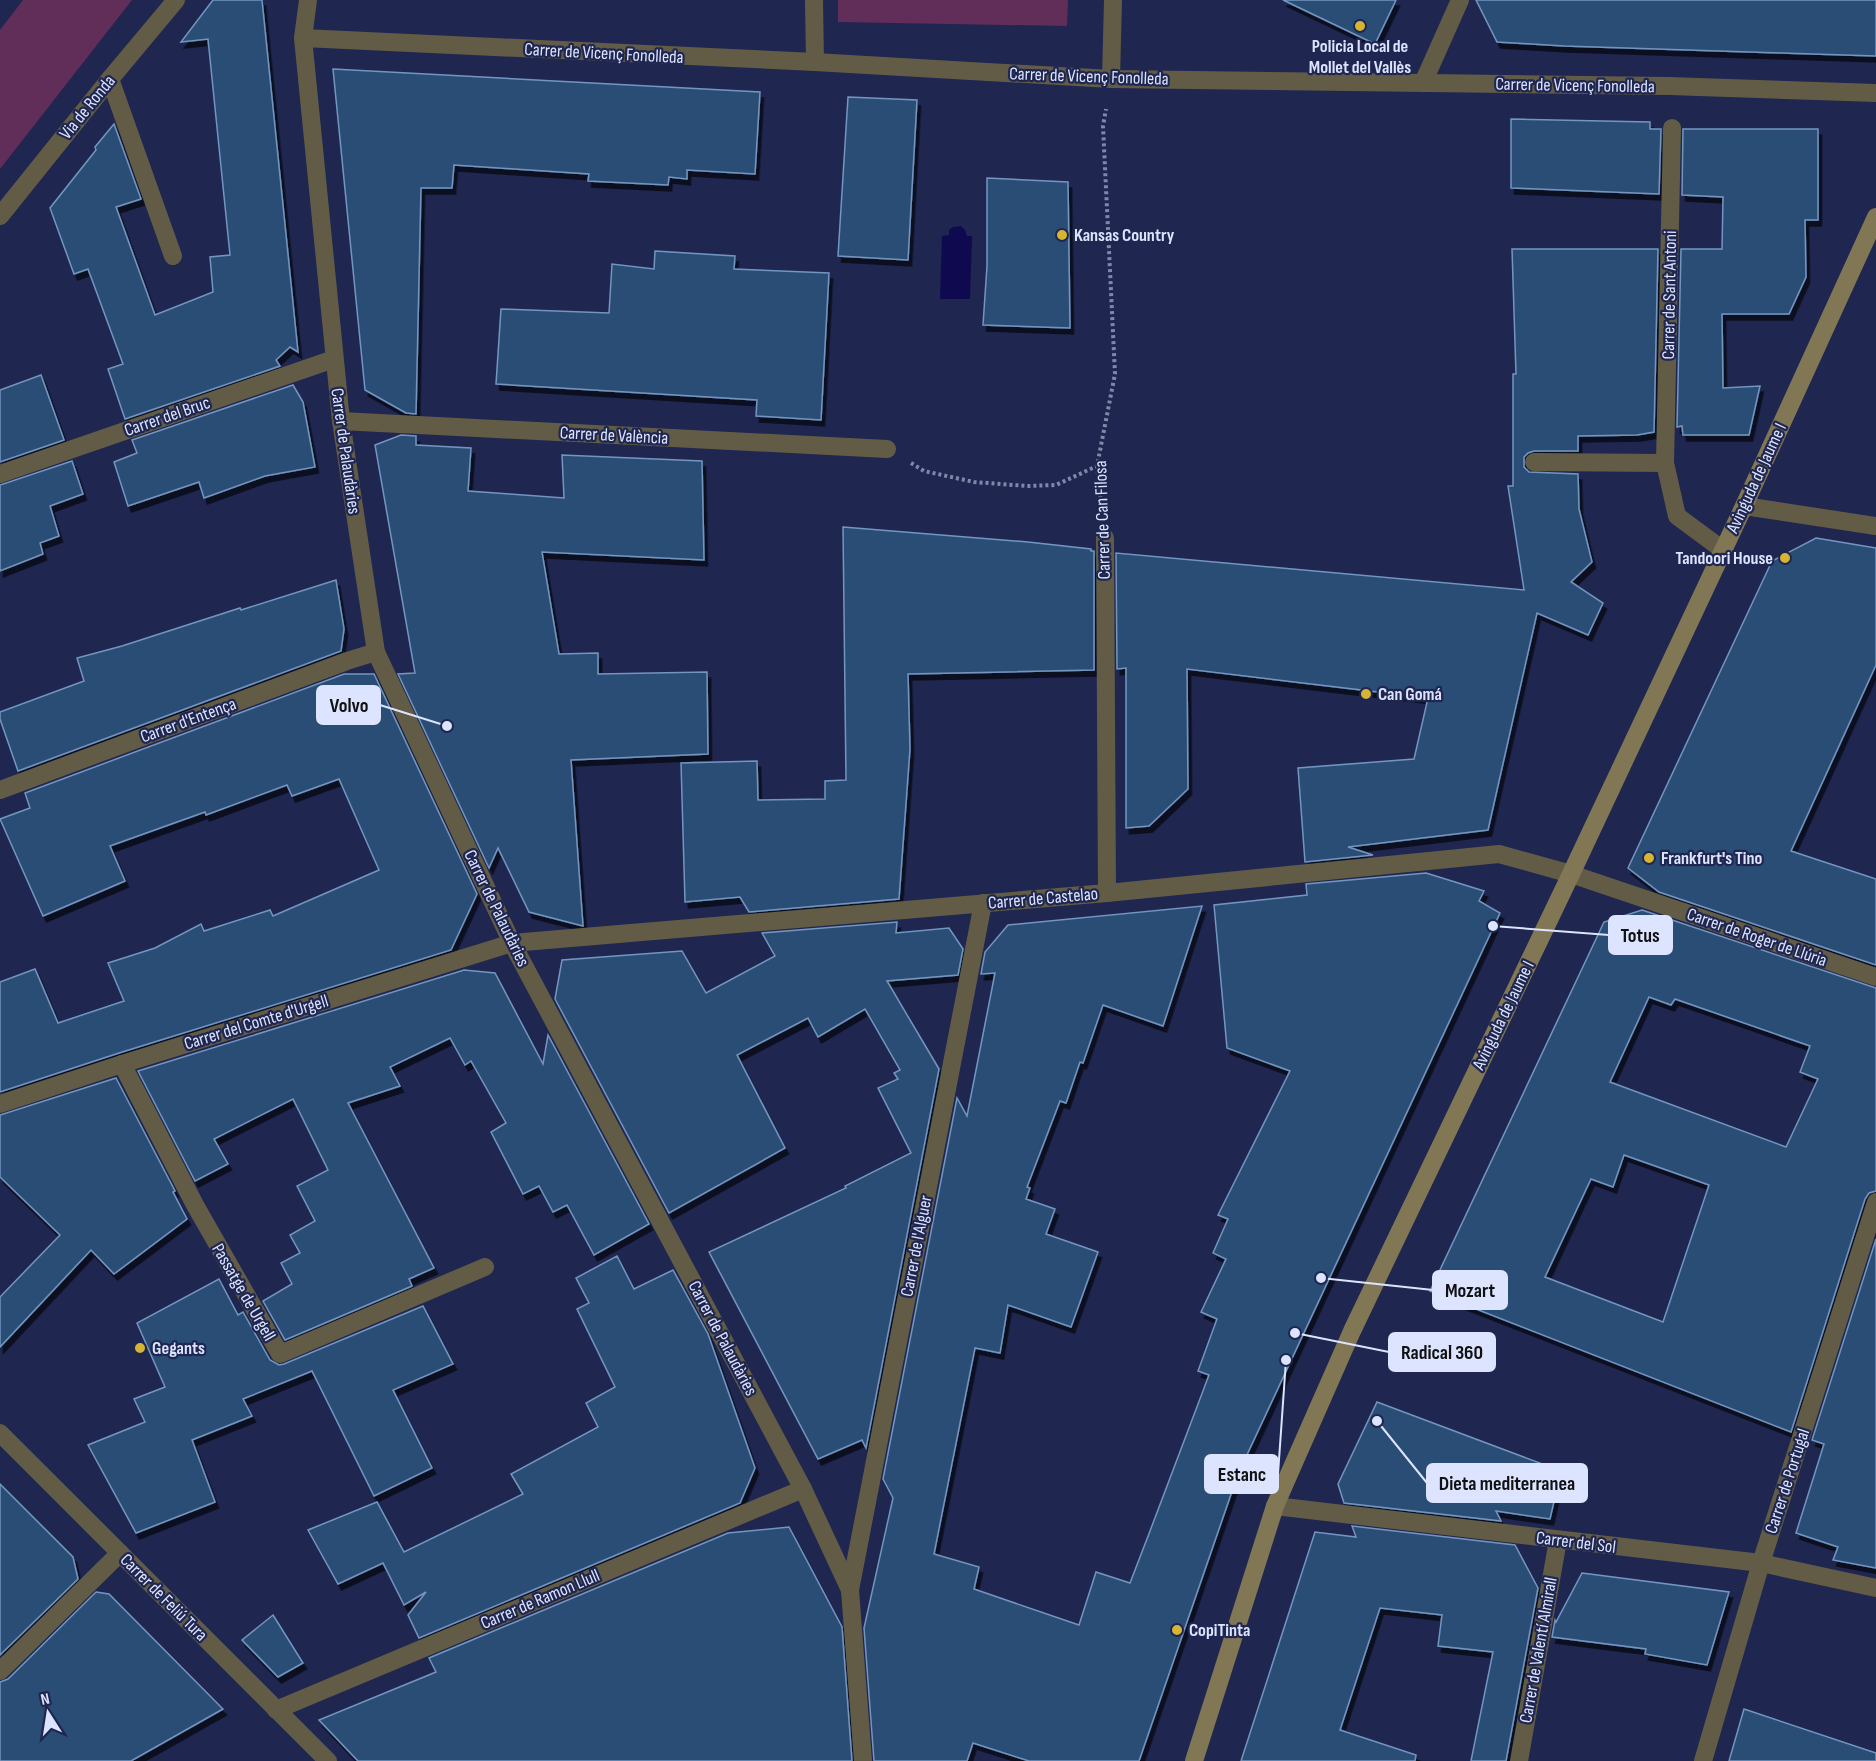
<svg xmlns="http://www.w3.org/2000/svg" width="1876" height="1761" font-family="'Sofia Sans Condensed',sans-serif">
<defs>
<filter id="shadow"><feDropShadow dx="3.5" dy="6" stdDeviation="0" flood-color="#0009"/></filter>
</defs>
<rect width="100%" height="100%" fill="#1f2650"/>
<g fill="#612d59">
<path d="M23 0H132L0 169V30Z"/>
<path d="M838 0H1068L1067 26 838 22Z"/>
</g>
<path fill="#0f0a50" d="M961 226 965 230 967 236H972L970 299H940L942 236 949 235V230L953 227Z"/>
<g fill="#2c4d74" stroke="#7396c1" stroke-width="1.5" fill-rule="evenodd" filter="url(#shadow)">
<path d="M213 0H262L298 352 290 347 276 360 280 366 125 419 108 369 123 364 88 269 74 274 50 208 96 150 95 147 114 124 141 199 116 207 155 315 213 292 210 257 230 255 208 39 181 42Z"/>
<path d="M1283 0H1396L1375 44Z"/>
<path d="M1476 0H1876V56L1564 46 1497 42Z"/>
<path d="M333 69 760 92 755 174 687 170V179L669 177 668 185 588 181 589 174 454 165 452 188H421L416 414 406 413 365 390Z"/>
<path d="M848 97 917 100 908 260 838 256Z"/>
<path d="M1511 119 1650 122V129H1661L1659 194 1511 188Z"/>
<path d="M1683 129H1818V220H1805L1806 277 1789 314H1722L1723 388 1760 386 1749 435H1683L1682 426 1677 427 1681 249H1722L1723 197 1682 195Z"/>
<path d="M987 178 1068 182 1070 328 983 325 987 266Z"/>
<path d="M1512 249H1658L1654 432 1637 435 1578 436V451H1534L1528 453 1524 457V467L1529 472 1578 474 1579 509 1592 562 1571 582 1603 603 1588 635 1537 613 1488 830 1348 847 1373 855 1305 862 1298 768 1414 759 1428 698 1187 669 1188 789 1149 826 1126 828V668L1117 669 1116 553 1524 590 1508 486H1513V374H1516Z"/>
<path d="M655 251 735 256 734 269 829 273 821 420 756 416 757 400 496 384 501 309 609 313 612 264 654 269Z"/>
<path d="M41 375 64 440 0 462V390Z"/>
<path d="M293 385 303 402 315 467 265 476 204 498 199 482 128 506 114 462 137 453 132 440Z"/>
<path d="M401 435 416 436V445L471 448 468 491 564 498 562 455 702 461 704 560 542 552 559 654 598 653V674L707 672 708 754 571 760 583 926 529 912 498 848 489 868 398 674 415 673 375 445Z"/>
<path d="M72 461 83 494 50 506 59 536 40 543 43 554 0 571V485Z"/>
<path d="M843 527 1028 542 1091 549V551H1094V670L908 674 910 749 899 899 749 912 740 897 685 902 681 763 757 761 758 800 825 799V781L846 780Z"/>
<path d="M1816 538 1876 548V665L1791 851 1876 879V965L1659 892 1628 868 1772 561Z"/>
<path d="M336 580 344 629 341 651 18 771 0 719V712L84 681 77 658 122 646 240 608 241 610Z"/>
<path d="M344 674H374L477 894 451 950 119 1053 0 1092V982L35 969 58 1023 124 1001 108 963 155 948 201 924 204 931 270 910 273 916 379 870 339 779 292 796 287 785 206 815 205 812 110 846 125 881 43 916 0 819 30 808 25 793Z"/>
<path d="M1426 873 1484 891 1479 901 1500 913 1238 1474 1139 1761H1029L973 1743 967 1761H874L864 1628 893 1498 883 1479 957 1098 967 1116 987 1014 995 973 981 974 985 952 1008 925 1202 906 1163 1026 1103 1005 1083 1063 1080 1062 1066 1103 1060 1101 1027 1187 1030 1188 1026 1199 1055 1209 1046 1234 1098 1252 1071 1327 1008 1305 1000 1353 975 1348 934 1554 979 1567 974 1589 1079 1625 1096 1572 1130 1583 1150 1531 1209 1375 1198 1371 1217 1319 1201 1312 1226 1259 1213 1253 1228 1219 1218 1215 1290 1071 1227 1048 1214 905 1307 895 1306 884Z"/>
<path d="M1642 910 1876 988V1191L1869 1193 1865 1199 1791 1432 1430 1291 1604 922ZM1649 997 1671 1005 1675 999 1810 1046 1800 1072 1818 1079 1786 1147 1610 1082ZM1624 1155 1709 1185 1663 1322 1545 1277 1591 1179 1613 1187Z"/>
<path d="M897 922 896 933 949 928 963 949 958 975 887 981 939 1069 866 1448 862 1440 818 1459 709 1252 846 1188 845 1186 911 1153 878 1088 898 1079 894 1073 900 1070 865 1009 818 1037 808 1018 737 1055 785 1148 669 1213 555 999 562 960 682 951 706 993 775 956 762 933Z"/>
<path d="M464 970 495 973 543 1064 548 1035 649 1224 594 1255 567 1205 553 1212 539 1186 523 1194 491 1132 506 1123 471 1061 465 1065 450 1038 390 1067 400 1086 348 1103 434 1268 409 1279 412 1286 285 1340 263 1301 292 1284 281 1263 300 1253 290 1235 315 1221 297 1186 328 1170 293 1099 214 1139 228 1164 195 1181 138 1071Z"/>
<path d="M116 1078 175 1191 173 1192 187 1219 114 1274 91 1250 0 1347V1297L60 1235 0 1177V1115Z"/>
<path d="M1876 1239V1568L1833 1560 1838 1547 1796 1533 1824 1444 1812 1440Z"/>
<path d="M617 1256 634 1289 673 1270 708 1334 755 1468 740 1503 419 1638 408 1615 426 1592 404 1605 383 1563 338 1584 308 1530 377 1502 404 1552 523 1494 511 1474 598 1427 586 1403 615 1387 577 1309 589 1303 576 1278Z"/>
<path d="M219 1279 238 1315 243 1312 270 1360 279 1365 284 1364 423 1306 453 1364 393 1390 432 1468 374 1496 312 1371 243 1399 252 1416 192 1440 215 1502 136 1533 88 1445 145 1422 134 1399 165 1387 137 1323Z"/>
<path d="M1377 1402 1561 1471 1550 1519 1496 1511 1501 1521 1344 1503 1338 1484Z"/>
<path d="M0 1484 73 1557 78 1579 0 1655Z"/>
<path d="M1352 1526 1515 1545 1538 1588 1506 1761H1471L1493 1652 1438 1646 1442 1615 1380 1608 1340 1730 1416 1755 1415 1761H1241L1315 1532 1356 1537Z"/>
<path d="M789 1527 842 1627 852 1761H358L319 1720 436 1672 429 1658 728 1533Z"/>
<path d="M1582 1573 1729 1592 1707 1665 1645 1654 1646 1649 1552 1637 1555 1620 1556 1622Z"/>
<path d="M96 1592 109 1594 223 1709 131 1761H0V1682L8 1679Z"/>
<path d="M273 1615 303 1663 278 1677 242 1640Z"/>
<path d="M1744 1709 1876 1753V1761H1729Z"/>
</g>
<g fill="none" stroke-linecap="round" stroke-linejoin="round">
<g stroke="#8088aa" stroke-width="4" stroke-dasharray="3 3" stroke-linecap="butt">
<path d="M911 463 924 471 974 482 1027 486 1056 485 1097 466"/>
<path d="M1102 510 1097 466 1115 374 1103 126 1106 109"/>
</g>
<path stroke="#625c46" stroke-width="18" d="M110 79 173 256"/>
<g stroke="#625c46" stroke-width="18">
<path d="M308 0 303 38 341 421 376 652 512 943 803 1489 850 1590 863 1761"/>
<path d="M814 0 815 62"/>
<path d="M303 38 815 62 1111 79 1669 86 1876 93"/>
<path d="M1111 79 1113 0"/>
<path d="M1423 83 1460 0"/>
<path d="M1672 128 1665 463 1677 516 1723 550"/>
<path d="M0 216 110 79 176 0"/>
<path d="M341 421 887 449"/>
<path d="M1534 462 1665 463"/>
<path d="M0 474 334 359"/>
<path d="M1744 506 1876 526"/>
<path d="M1105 538 1107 893"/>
<path d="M0 790 347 661 376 652"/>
<path d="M122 1064 195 1205 280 1354 485 1267"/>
<path d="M0 1104 122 1064 512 943 1107 893 1499 854 1571 874 1876 977"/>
<path d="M0 1433 328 1761"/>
<path d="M1275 1506 1761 1563 1876 1588"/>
<path d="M850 1590 983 903"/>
<path d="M0 1671 120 1553"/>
<path d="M276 1710 803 1489"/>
<path d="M1519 1761 1558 1540"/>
<path d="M1703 1761 1761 1563 1876 1202"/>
</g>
<path stroke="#817754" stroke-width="18" d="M1194 1761 1275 1506 1352 1331 1571 874 1744 506 1876 217"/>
</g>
<g fill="#d6b534" stroke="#1f2650" stroke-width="2">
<circle cx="1360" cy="26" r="6"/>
<circle cx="1062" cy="235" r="6"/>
<circle cx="1785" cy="558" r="6"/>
<circle cx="1366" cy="694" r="6"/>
<circle cx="1649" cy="858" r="6"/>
<circle cx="140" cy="1348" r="6"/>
<circle cx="1177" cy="1630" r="6"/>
</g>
<g text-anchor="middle" stroke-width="4.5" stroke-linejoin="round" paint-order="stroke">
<g font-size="18" font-weight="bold" fill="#dce4ff" stroke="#1f2650" text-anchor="start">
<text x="1360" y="52" text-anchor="middle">Policia Local de<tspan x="1360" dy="21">Mollet del Vallès</tspan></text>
<text x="1074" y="241">Kansas Country</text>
<text x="1773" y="564" text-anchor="end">Tandoori House</text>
<text x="1378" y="700">Can Gomá</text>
<text x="1661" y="864">Frankfurt's Tino</text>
<text x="152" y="1354">Gegants</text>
<text x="1189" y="1636">CopiTinta</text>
</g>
<g font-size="18" fill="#dce4ff" stroke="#1f2650">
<text transform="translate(604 53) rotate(3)" y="6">Carrer de Vicenç Fonolleda</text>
<text transform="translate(1089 76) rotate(2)" y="6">Carrer de Vicenç Fonolleda</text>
<text transform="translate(1575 85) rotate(1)" y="6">Carrer de Vicenç Fonolleda</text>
<text transform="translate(87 107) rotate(-51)" y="6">Via de Ronda</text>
<text transform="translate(1669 295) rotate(-89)" y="6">Carrer de Sant Antoni</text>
<text transform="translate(167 416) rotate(-19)" y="6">Carrer del Bruc</text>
<text transform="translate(614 435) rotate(3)" y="6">Carrer de València</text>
<text transform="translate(346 451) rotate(82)" y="6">Carrer de Palaudàries</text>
<text transform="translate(1756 478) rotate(-65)" y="6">Avinguda de Jaume I</text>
<text transform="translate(1102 520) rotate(-92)" y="6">Carrer de Can Filosa</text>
<text transform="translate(188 720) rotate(-20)" y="6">Carrer d'Entença</text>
<text transform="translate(1043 898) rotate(-5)" y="6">Carrer de Castelao</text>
<text transform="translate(497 908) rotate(64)" y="6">Carrer de Palaudàries</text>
<text transform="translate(1757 937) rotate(19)" y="6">Carrer de Roger de Llúria</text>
<text transform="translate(1503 1015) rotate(-64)" y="6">Avinguda de Jaume I</text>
<text transform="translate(256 1022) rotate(-17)" y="6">Carrer del Comte d'Urgell</text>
<text transform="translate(916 1246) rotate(-79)" y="6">Carrer de l'Alguer</text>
<text transform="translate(244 1292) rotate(60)" y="6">Passatge de Urgell</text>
<text transform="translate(723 1338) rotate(62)" y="6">Carrer de Palaudàries</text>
<text transform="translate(1787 1481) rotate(-72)" y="6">Carrer de Portugal</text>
<text transform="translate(1576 1542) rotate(7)" y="6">Carrer del Sol</text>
<text transform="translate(164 1597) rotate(45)" y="6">Carrer de Feliú Tura</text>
<text transform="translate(540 1599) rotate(-23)" y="6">Carrer de Ramon Llull</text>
<text transform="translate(1538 1650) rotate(-80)" y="6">Carrer de Valentí Almirall</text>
</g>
</g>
<path fill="none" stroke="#dce4ff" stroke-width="2" d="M447 726L380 705M1493 926L1609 935M1321 1278L1433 1290M1295 1333L1389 1352M1286 1360L1278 1474M1377 1421L1427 1483"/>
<g fill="#dce4ff" stroke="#1f2650" stroke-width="2">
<circle cx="447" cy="726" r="6"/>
<circle cx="1493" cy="926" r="6"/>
<circle cx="1321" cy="1278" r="6"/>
<circle cx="1295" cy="1333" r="6"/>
<circle cx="1286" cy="1360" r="6"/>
<circle cx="1377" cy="1421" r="6"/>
</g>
<g fill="#dce4ff" stroke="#dce4ff" stroke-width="2">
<rect x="317" y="686" width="63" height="38" rx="6"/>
<rect x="1609" y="916" width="63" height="38" rx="6"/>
<rect x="1433" y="1271" width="74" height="38" rx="6"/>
<rect x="1389" y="1333" width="106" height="38" rx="6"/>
<rect x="1205" y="1455" width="73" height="38" rx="6"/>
<rect x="1427" y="1464" width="160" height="38" rx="6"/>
</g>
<g font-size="20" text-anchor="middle" font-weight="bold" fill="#111">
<text x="349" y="712">Volvo</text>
<text x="1640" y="942">Totus</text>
<text x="1470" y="1297">Mozart</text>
<text x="1442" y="1359">Radical 360</text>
<text x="1242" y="1481">Estanc</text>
<text x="1507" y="1490">Dieta mediterranea</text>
</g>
<g transform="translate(48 1713) rotate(348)" stroke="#1f2650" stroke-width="4.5" paint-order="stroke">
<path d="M0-4.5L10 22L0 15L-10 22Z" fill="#dce4ff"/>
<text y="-9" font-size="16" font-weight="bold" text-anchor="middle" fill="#dce4ff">N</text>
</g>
</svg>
